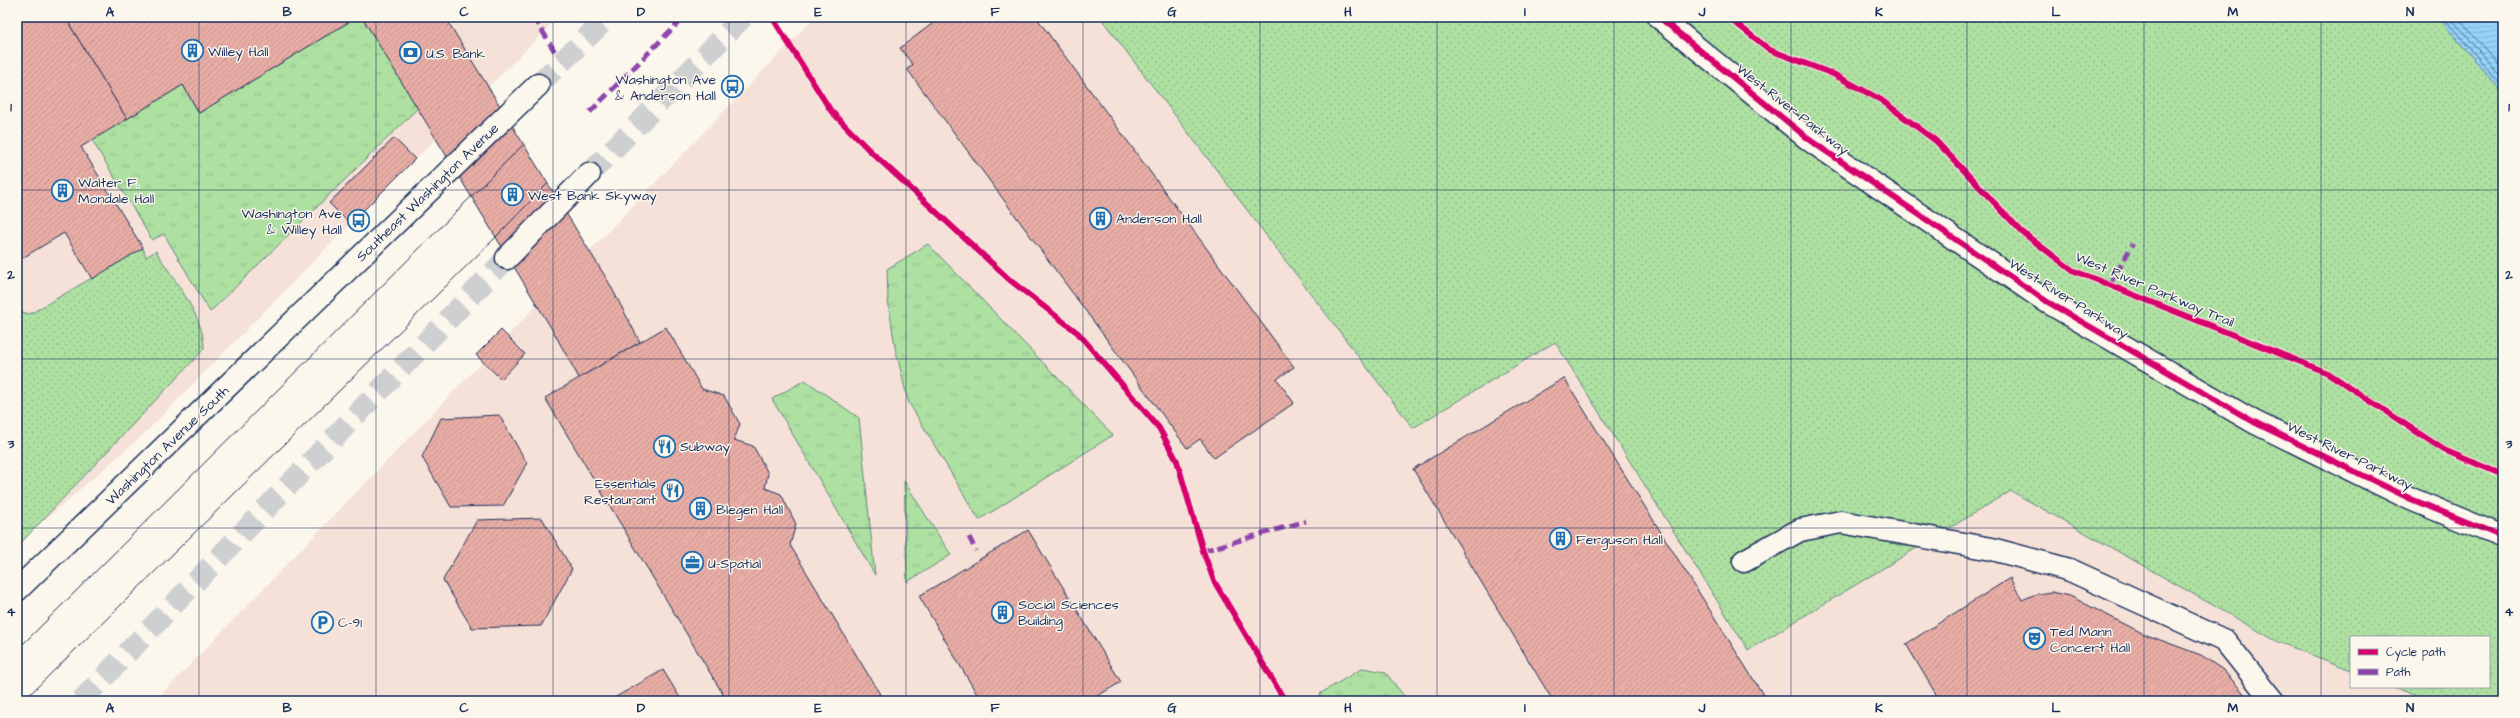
<svg xmlns="http://www.w3.org/2000/svg" width="2520" height="718" font-family="'Architects Daughter',sans-serif">
<defs>
<pattern id="grass-tufts" width="24" height="20" patternUnits="userSpaceOnUse"><rect width="24" height="20" fill="#ade0a1"/><path d="M3 7l-1-3M5 7V3M7 7l1-3M15 17l-1-3M17 17v-4M19 17l1-3" fill="none" stroke="#94c08d"/></pattern>
<pattern id="park-dots" width="8" height="8" patternUnits="userSpaceOnUse"><rect width="8" height="8" fill="#ade0a1"/><path d="M2 2h.1M6 6h.1" fill="none" stroke="#94c08d" stroke-width="1.8" stroke-linecap="round"/></pattern>
<pattern id="water-rules" width="6" height="5" patternUnits="userSpaceOnUse"><rect width="6" height="5" fill="#96d4f7"/><path d="M0 2.5h6" fill="none" stroke="#81b6d6"/></pattern>
<pattern id="building-hatch" width="6" height="6" patternUnits="userSpaceOnUse"><rect width="6" height="6" fill="#e8ada5"/><path d="M-1 1l2-2M0 6l6-6M5 7l2-2" fill="none" stroke="#c69590"/></pattern>
</defs>
<rect width="100%" height="100%" fill="#fbf7ec"/>
<filter id="ink" filterUnits="userSpaceOnUse"><feTurbulence type="fractalNoise" baseFrequency=".025" numOctaves="2"/><feDisplacementMap in="SourceGraphic" scale="8" xChannelSelector="R" yChannelSelector="G"/><feConvolveMatrix kernelMatrix="1 2 1 2 8 2 1 2 1" color-interpolation-filters="sRGB"/></filter>
<g filter="url(#ink)">
<g fill="#f5e1d7">
<path d="M17 17H559L350 224 144 434 17 544Z"/>
<path d="M815 17H1100L1413 428 1555 342 1748 649 2011 491 2278 642 2351 670V687H2393L2429 701H155Z"/>
</g>
<g fill="url(#grass-tufts)" stroke="#648880">
<path d="M357 17H362L418 108 210 312 164 234 152 240 92 140 183 85 199 113Z"/>
<path d="M928 244 1113 435 979 520 908 401 895 347 888 300 887 269Z"/>
<path d="M805 380 859 418 875 575 772 399Z"/>
<path d="M904 481 951 555 907 582Z"/>
<path d="M1363 668 1385 672 1408 701H1318L1321 693Z"/>
</g>
<g fill="url(#park-dots)" stroke="#648880">
<path d="M1100 17H2438L2503 93V701H2429L2393 687H2489V637H2351V670L2278 642 2011 491 1748 650 1555 342 1413 428Z"/>
<path d="M143 248 146 257 156 251C172 278 205 317 204 349L17 547V311L30 314Z"/>
</g>
<path fill="url(#water-rules)" stroke="#6592ba" d="M2438 17H2503V93Z"/>
<g fill="none" stroke-linecap="round" stroke-linejoin="round">
<g stroke="#4c719b" stroke-width="1">
<path d="M2443 17 2503 87"/>
<path d="M2450 17 2503 79"/>
<path d="M2458 17 2503 70"/>
</g>
</g>
<g fill="url(#building-hatch)" stroke="#1b2f5e">
<path d="M17 17H65L127 119 81 147 143 248 92 279 64 233 19 260 17 256Z"/>
<path d="M65 17H357L199 113 183 85 127 119Z"/>
<path d="M362 17H445L608 281 640 342 579 378 553 331Z"/>
<path d="M941 17H1036L1294 367 1277 379 1294 403 1214 458 1200 439 1187 448 907 69 913 65 900 48Z"/>
<path d="M394 138 415 159 350 224 329 203Z"/>
<path d="M666 327 702 389 724 396 740 424 734 440 753 446 768 473 765 488 781 494 796 524 790 545 884 701H727L545 398Z"/>
<path d="M501 330 525 354 501 379 476 355Z"/>
<path d="M1564 378 1767 701H1553L1413 469Z"/>
<path d="M499 415 527 463 503 506 451 507 422 457 441 418Z"/>
<path d="M542 518 572 569 541 626 472 628 443 580 477 520Z"/>
<path d="M1028 530 1121 682 1089 701H981L919 596Z"/>
<path d="M2010 578 2022 600 2036 594 2052 592 2070 596 2144 634 2201 655 2223 670 2242 691 2248 701H1940L1906 644Z"/>
<path d="M663 670 682 701H609Z"/>
</g>
<g fill="none" stroke-linecap="round" stroke-linejoin="round">
<g stroke="#cecfd0" stroke-width="22" stroke-dasharray="22 11" stroke-linecap="butt">
<path d="M538 85 608 17"/>
<path d="M589 174 743 17"/>
<path d="M81 701 507 258"/>
</g>
<defs>
<path id="service" d="M1744 561 1800 530 1841 522 1992 549 2070 570 2225 641 2273 701"/>
<path id="minor" d="M1659 17 1811 141 2046 301 2254 422 2411 499 2503 537"/>
<g id="tertiary">
<path d="M507 258 589 174"/>
<path d="M17 590 538 85"/>
</g>
</defs>
<use href="#service" stroke="#1b2f5e" stroke-width="25"/>
<use href="#minor" stroke="#1b2f5e" stroke-width="25"/>
<use href="#tertiary" stroke="#1b2f5e" stroke-width="25"/>
<use href="#service" stroke="#fbf7ec" stroke-width="22"/>
<use href="#minor" stroke="#fbf7ec" stroke-width="22"/>
<use href="#tertiary" stroke="#fbf7ec" stroke-width="22"/>
<g stroke="#1b2f5e" stroke-width="1">
<path d="M17 650 523 145"/>
<path d="M23 701 496 237 547 184"/>
</g>
<g stroke="#8e44ad" stroke-width="5" stroke-dasharray="10 5" stroke-linecap="butt">
<path d="M534 17 555 52"/>
<path d="M590 112 684 17"/>
<path d="M2109 285 2133 244"/>
<path d="M969 537 976 551"/>
<path d="M1203 551 1306 521"/>
</g>
<defs>
<g id="cycleway">
<path d="M772 17 831 111 868 149 1011 281 1078 333 1159 428 1177 461 1203 551 1214 581 1285 701"/>
<path d="M1659 17 1811 141 2046 301 2254 422 2411 499 2503 537"/>
<path d="M1728 17 1770 50 1833 74 1881 100 1936 141 2022 232 2072 270 2328 373 2444 450 2503 475"/>
</g>
</defs>
<use href="#cycleway" stroke="#fbf7ec" stroke-width="8"/>
<use href="#cycleway" stroke="#d6006c" stroke-width="6"/>
</g>
</g>
<path fill="none" stroke="#1b2f5e" stroke-width="1" stroke-opacity="0.55" d="M199 17V701M376 17V701M553 17V701M729 17V701M906 17V701M1083 17V701M1260 17V701M1437 17V701M1614 17V701M1791 17V701M1967 17V701M2144 17V701M2321 17V701M17 190H2503M17 359H2503M17 528H2503"/>
<defs>
<symbol id="building-ring" viewBox="-11 -11 22 22"><circle r="9.5" fill="#fbf7ec" stroke="#1f6fb2" stroke-width="1.5"/><path d="M-4-6H4V6H1V3H-1V6H-4ZM-2.5-4.3h1.7v1.8h-1.7ZM.8-4.3h1.7v1.8H.8ZM-2.5-1h1.7V.8h-1.7ZM.8-1h1.7V.8H.8Z" fill="#1f6fb2"/></symbol>
<symbol id="bank-ring" viewBox="-11 -11 22 22"><circle r="9.5" fill="#fbf7ec" stroke="#1f6fb2" stroke-width="1.5"/><path d="M-6-4H6V4H-6ZM0-2.3a2.3 2.3 0 1 0 0 4.6a2.3 2.3 0 1 0 0-4.6Z" fill="#1f6fb2"/></symbol>
<symbol id="bus-ring" viewBox="-11 -11 22 22"><circle r="9.5" fill="#fbf7ec" stroke="#1f6fb2" stroke-width="1.5"/><path d="M-5-6H5V4H4V6H2V4H-2V6H-4V4H-5ZM-3.5-4V0h7V-4ZM-3.5 1.2v1.5H-2V1.2ZM2 1.2v1.5H3.5V1.2Z" fill="#1f6fb2"/></symbol>
<symbol id="restaurant-ring" viewBox="-11 -11 22 22"><circle r="9.5" fill="#fbf7ec" stroke="#1f6fb2" stroke-width="1.5"/><path d="M-5-6h1v4h1v-4h1v4h1v-4h1v5L-1.5 .5V6h-2V.5L-5-1ZM5-6V6H3V1.5H1.5Q1.5-4 5-6Z" fill="#1f6fb2"/></symbol>
<symbol id="office-ring" viewBox="-11 -11 22 22"><circle r="9.5" fill="#fbf7ec" stroke="#1f6fb2" stroke-width="1.5"/><path d="M-6-3h4V-5.5h4V-3h4V5H-6ZM-1-4.5V-3h2v-1.5ZM-6 0V1H6V0Z" fill="#1f6fb2"/></symbol>
<symbol id="parking-ring" viewBox="-11 -11 22 22"><circle r="9.5" fill="#fbf7ec" stroke="#1f6fb2" stroke-width="1.5"/><path d="M-3.5-5.5H1a3.5 3.5 0 0 1 0 7H-1V5.5H-3.5ZM-1-3.4V-.6H.8a1.4 1.4 0 0 0 0-2.8Z" fill="#1f6fb2"/></symbol>
<symbol id="theatre-ring" viewBox="-11 -11 22 22"><circle r="9.5" fill="#fbf7ec" stroke="#1f6fb2" stroke-width="1.5"/><path d="M-5-5.5Q0-4 5-5.5V0Q5 5 0 6Q-5 5-5 0ZM-3.3-2.5H-1v1.5H-3.3ZM1-2.5H3.3v1.5H1ZM-2.8 1Q0 5.5 2.8 1Z" fill="#1f6fb2"/></symbol>
</defs>
<g fill-rule="evenodd">
<use href="#building-ring" x="180" y="38" width="25" height="25"/>
<use href="#bank-ring" x="398" y="40" width="25" height="25"/>
<use href="#bus-ring" x="720" y="74" width="25" height="25"/>
<use href="#building-ring" x="50" y="178" width="25" height="25"/>
<use href="#building-ring" x="500" y="182" width="25" height="25"/>
<use href="#building-ring" x="1088" y="206" width="25" height="25"/>
<use href="#bus-ring" x="346" y="208" width="25" height="25"/>
<use href="#restaurant-ring" x="652" y="434" width="25" height="25"/>
<use href="#restaurant-ring" x="660" y="478" width="25" height="25"/>
<use href="#building-ring" x="688" y="496" width="25" height="25"/>
<use href="#building-ring" x="1548" y="526" width="25" height="25"/>
<use href="#office-ring" x="680" y="550" width="25" height="25"/>
<use href="#building-ring" x="990" y="600" width="25" height="25"/>
<use href="#parking-ring" x="310" y="610" width="25" height="25"/>
<use href="#theatre-ring" x="2022" y="626" width="25" height="25"/>
</g>
<g text-anchor="middle" stroke-width="3" stroke-linejoin="round" paint-order="stroke">
<g font-size="14" fill="#1b2f5e" stroke="#fbf7ec" text-anchor="start">
<text x="208" y="56">Willey Hall</text>
<text x="426" y="58">U.S. Bank</text>
<text x="716" y="84" text-anchor="end">Washington Ave<tspan x="716" dy="16">&amp; Anderson Hall</tspan></text>
<text x="78" y="187">Walter F.<tspan x="78" dy="16">Mondale Hall</tspan></text>
<text x="528" y="200">West Bank Skyway</text>
<text x="342" y="218" text-anchor="end">Washington Ave<tspan x="342" dy="16">&amp; Willey Hall</tspan></text>
<text x="1116" y="223">Anderson Hall</text>
<text x="680" y="451">Subway</text>
<text x="656" y="488" text-anchor="end">Essentials<tspan x="656" dy="16">Restaurant</tspan></text>
<text x="716" y="514">Blegen Hall</text>
<text x="1576" y="544">Ferguson Hall</text>
<text x="708" y="568">U-Spatial</text>
<text x="1018" y="609">Social Sciences<tspan x="1018" dy="16">Building</tspan></text>
<text x="338" y="627">C-91</text>
<text x="2050" y="636">Ted Mann<tspan x="2050" dy="16">Concert Hall</tspan></text>
</g>
<g font-size="14" fill="#1b2f5e" stroke="#fbf7ec">
<text transform="translate(1793 109) rotate(38)" y="5">West River Parkway</text>
<text transform="translate(427 192) rotate(-44)" y="5">Southeast Washington Avenue</text>
<text transform="translate(2155 289) rotate(23)" y="5">West River Parkway Trail</text>
<text transform="translate(2069 298) rotate(32)" y="5">West River Parkway</text>
<text transform="translate(167 445) rotate(-44)" y="5">Washington Avenue South</text>
<text transform="translate(2350 455) rotate(26)" y="5">West River Parkway</text>
</g>
</g>
<rect width="2520" height="718" fill="none" stroke="#fbf7ec" stroke-width="44"/>
<rect x="2350" y="636" width="140" height="52" fill="#fbf7ec" stroke="#a1a7b3"/>
<rect x="2358" y="649" width="20" height="6" fill="#d6006c" stroke="#a1a7b3"/>
<text x="2386" y="656" font-size="12" fill="#1b2f5e">Cycle path</text>
<rect x="2358" y="669" width="20" height="6" fill="#8e44ad" stroke="#a1a7b3"/>
<text x="2386" y="676" font-size="12" fill="#1b2f5e">Path</text>
<rect x="22" y="22" width="2476" height="674" fill="none" stroke="#1b2f5e" stroke-width="1.5"/>
<g font-size="13" text-anchor="middle" font-weight="bold" fill="#1b2f5e">
<text x="110" y="16">A</text>
<text x="287" y="16">B</text>
<text x="464" y="16">C</text>
<text x="641" y="16">D</text>
<text x="818" y="16">E</text>
<text x="995" y="16">F</text>
<text x="1172" y="16">G</text>
<text x="1348" y="16">H</text>
<text x="1525" y="16">I</text>
<text x="1702" y="16">J</text>
<text x="1879" y="16">K</text>
<text x="2056" y="16">L</text>
<text x="2233" y="16">M</text>
<text x="2410" y="16">N</text>
<text x="11" y="111">1</text>
<text x="2509" y="111">1</text>
<text x="11" y="279">2</text>
<text x="2509" y="279">2</text>
<text x="11" y="448">3</text>
<text x="2509" y="448">3</text>
<text x="11" y="616">4</text>
<text x="2509" y="616">4</text>
<text x="110" y="712">A</text>
<text x="287" y="712">B</text>
<text x="464" y="712">C</text>
<text x="641" y="712">D</text>
<text x="818" y="712">E</text>
<text x="995" y="712">F</text>
<text x="1172" y="712">G</text>
<text x="1348" y="712">H</text>
<text x="1525" y="712">I</text>
<text x="1702" y="712">J</text>
<text x="1879" y="712">K</text>
<text x="2056" y="712">L</text>
<text x="2233" y="712">M</text>
<text x="2410" y="712">N</text>
</g>
</svg>
